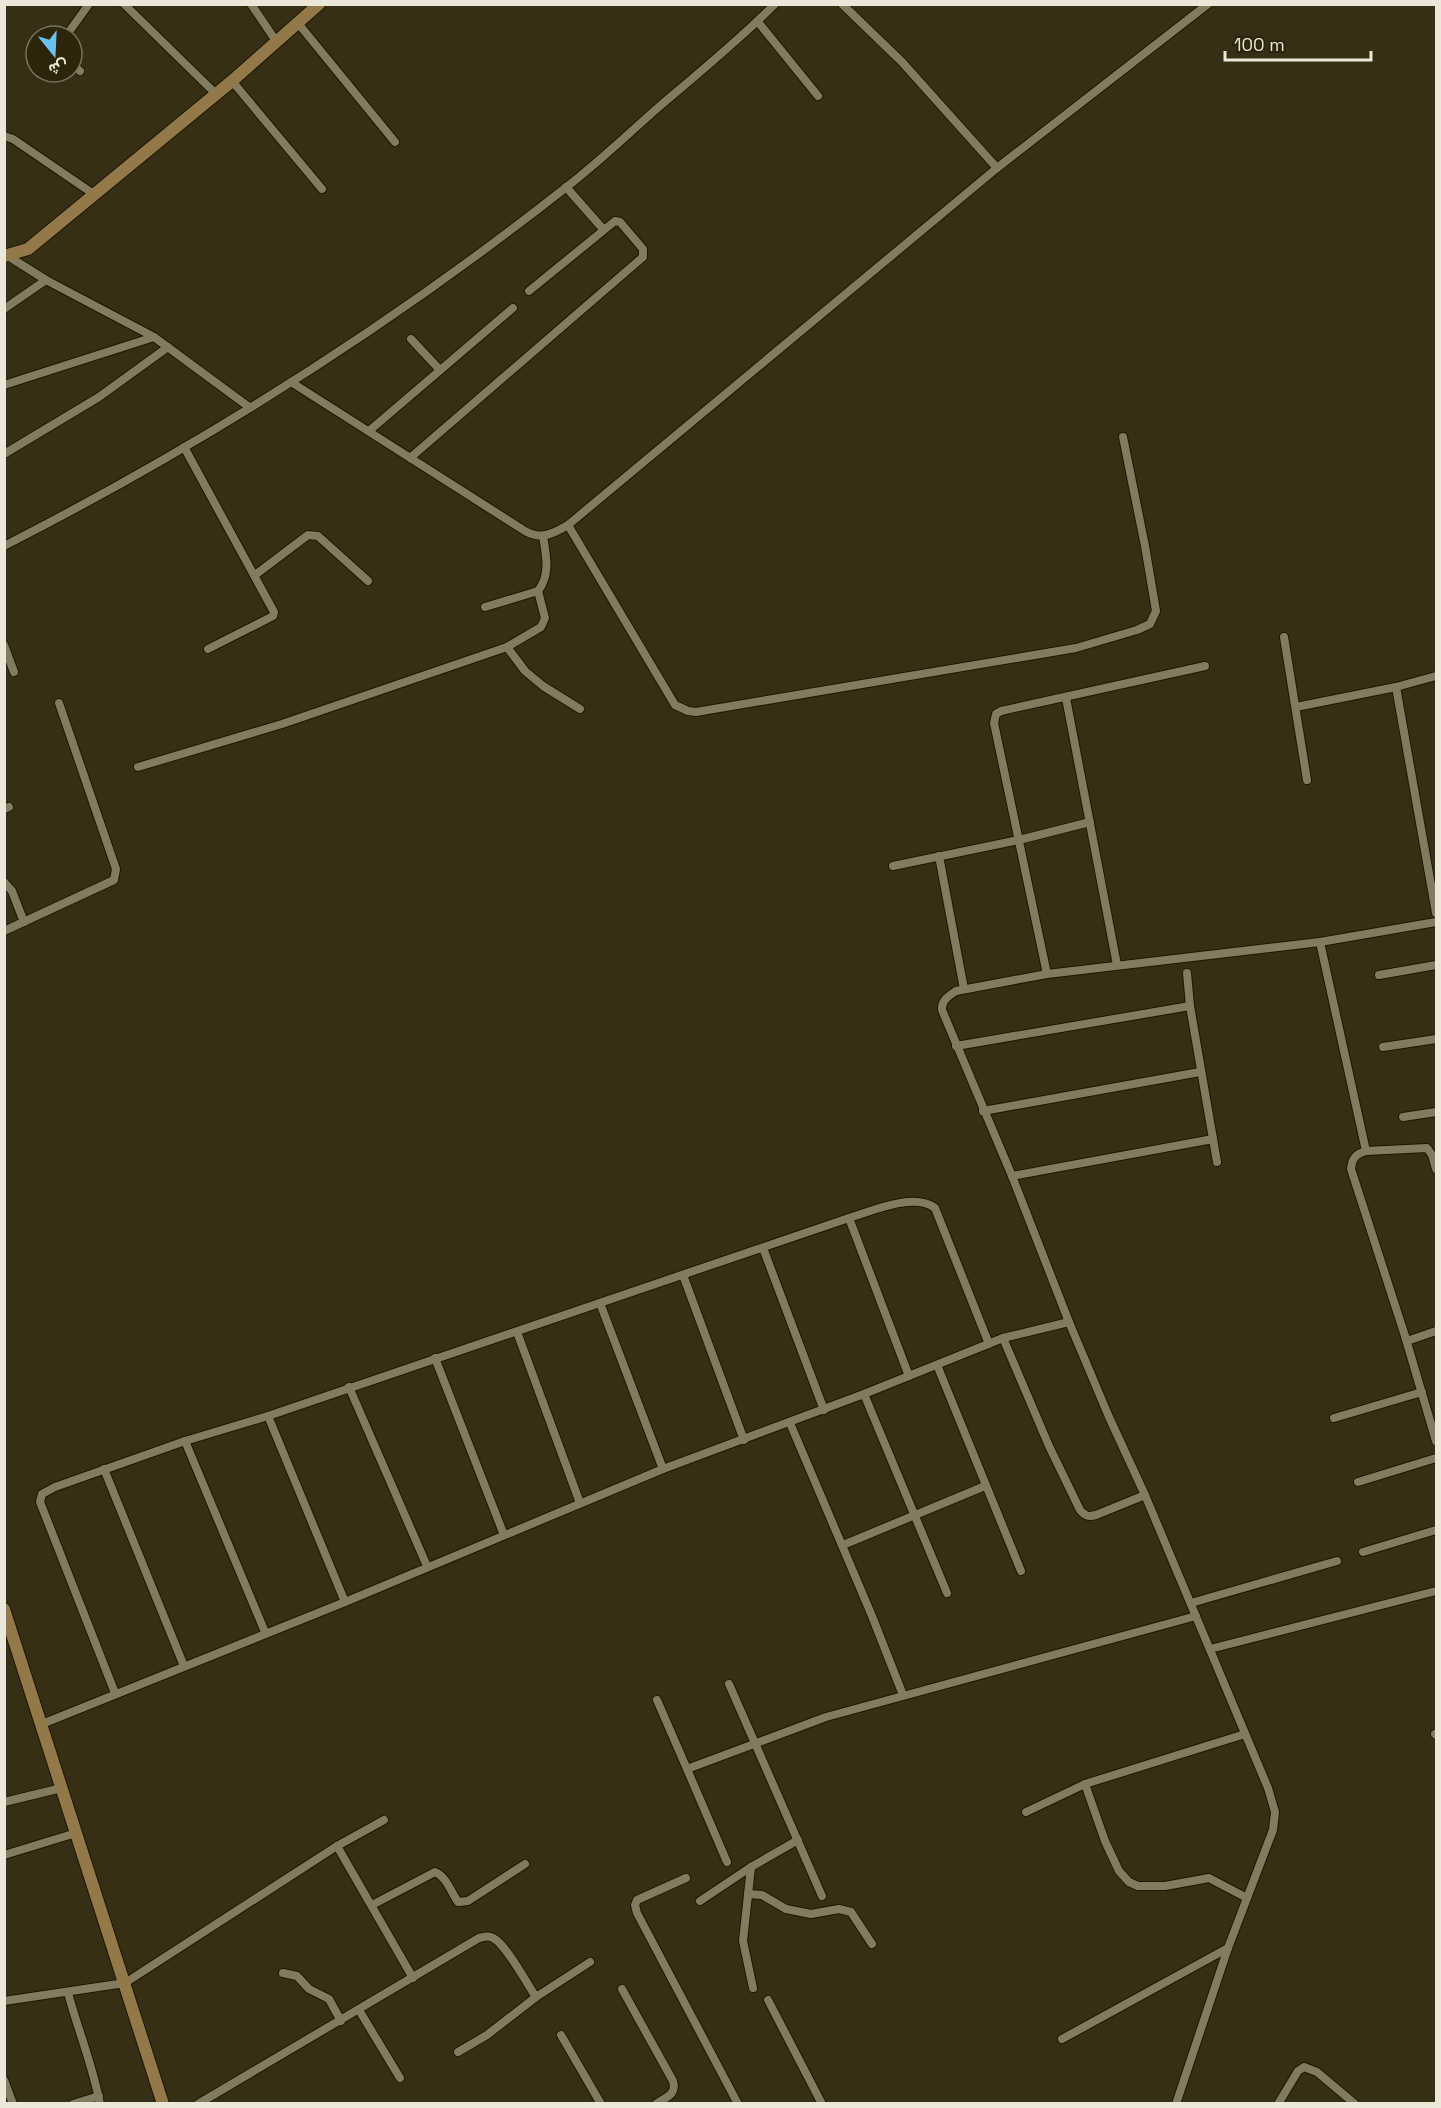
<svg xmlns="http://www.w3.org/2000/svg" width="1441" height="2108" font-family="'Space Grotesk',Vazirmatn,sans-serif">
<rect width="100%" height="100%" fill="#362f16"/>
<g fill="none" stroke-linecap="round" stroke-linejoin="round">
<defs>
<g id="street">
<path d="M124 4 216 94"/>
<path d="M251 4 276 41"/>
<path d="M842 4 902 62 997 168"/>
<path d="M297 22 395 142"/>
<path d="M758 22 818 96"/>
<path d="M66 36 89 4"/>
<path d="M72 64 80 71"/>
<path d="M232 81 322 189"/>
<path d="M4 136 13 139 95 195"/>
<path d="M566 187 603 229"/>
<path d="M8 256 46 280 154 337 249 407"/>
<path d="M4 309 46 280"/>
<path d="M411 339 440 370"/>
<path d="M291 382 525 531C541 540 553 534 568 525L997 168 1208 4"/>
<path d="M4 385 154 337"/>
<path d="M369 431 513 308"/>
<path d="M184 447 274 612 273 616 208 649"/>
<path d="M4 454 99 397 168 347"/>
<path d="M410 458 643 257V249L620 222 615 221 529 291"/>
<path d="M568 525 675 705 688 711 696 712 1076 648 1137 630 1150 624 1156 611 1145 546 1123 437"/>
<path d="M4 546C202 445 390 326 564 189 598 163 629 133 661 105 700 72 739 40 775 4"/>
<path d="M255 575 308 535 318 536 368 581"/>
<path d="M485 607 538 591C551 574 546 555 543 536"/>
<path d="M1284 637 1307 780"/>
<path d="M4 645 14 672"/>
<path d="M507 647 525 671 543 686 580 709"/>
<path d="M1436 676 1396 687 1436 913"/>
<path d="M1066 698 1117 965"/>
<path d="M1296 707 1396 687"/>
<path d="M138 767 282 724 507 647 541 627 545 618 538 591"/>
<path d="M4 809 9 807"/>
<path d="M939 856 964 989"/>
<path d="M893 866 1019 840 1090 822"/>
<path d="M4 882 12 891 24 922"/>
<path d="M4 931 114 880 116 869 59 703"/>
<path d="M1320 942 1366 1151C1356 1154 1352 1158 1351 1169L1405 1336 1436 1441"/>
<path d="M1187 973 1190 1006 1217 1162"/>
<path d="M1047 974 994 723 996 714 1001 711 1205 666"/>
<path d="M1379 975 1436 965"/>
<path d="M956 1046 1190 1006"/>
<path d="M1383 1047 1436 1039"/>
<path d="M983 1111 1200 1072"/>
<path d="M1403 1117 1436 1112"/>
<path d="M1366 1151 1427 1148 1432 1155 1436 1169"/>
<path d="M1012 1176 1213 1139"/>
<path d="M849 1218 909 1376"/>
<path d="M763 1248 824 1410"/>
<path d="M683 1275 744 1440"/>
<path d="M600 1303 663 1469"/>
<path d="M1069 1322 1012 1176 942 1010C941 1000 949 996 956 991L1047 974 1320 942 1436 922"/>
<path d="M517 1332 580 1503"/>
<path d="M1003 1338 1049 1446 1080 1510C1085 1516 1088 1517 1096 1515L1145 1495"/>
<path d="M1407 1341 1436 1331"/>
<path d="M435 1358 504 1535"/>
<path d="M937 1365 1021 1571"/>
<path d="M349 1387 427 1566"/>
<path d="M864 1394 947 1593"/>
<path d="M268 1416 345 1602"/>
<path d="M1334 1418 1422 1392"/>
<path d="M790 1423 872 1616 903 1695"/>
<path d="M185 1441 265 1632"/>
<path d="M104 1469 184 1666"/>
<path d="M1358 1482 1436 1458"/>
<path d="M843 1545 985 1486"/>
<path d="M1363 1552 1436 1530"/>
<path d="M1191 1603 1337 1561"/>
<path d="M1210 1649 1436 1591"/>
<path d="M729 1684 822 1896"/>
<path d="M115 1693 40 1502 42 1494 55 1487 185 1441 268 1416 849 1218C872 1211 914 1192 935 1208L989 1344"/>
<path d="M657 1700 687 1769"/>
<path d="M42 1724 345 1602 663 1469 864 1394 1003 1338 1069 1322 1109 1417 1145 1495 1268 1788 1275 1812 1273 1830 1228 1948 1176 2104"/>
<path d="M1435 1734 1436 1735"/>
<path d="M1085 1784 1105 1841 1119 1871 1129 1882 1138 1886H1165L1209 1878 1247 1898"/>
<path d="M4 1802 62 1788"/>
<path d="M1026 1812 1085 1784 1245 1734"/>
<path d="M337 1846 413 1978"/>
<path d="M4 1855 76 1833"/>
<path d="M727 1862 687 1769 826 1717 1196 1616"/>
<path d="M751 1867 743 1941 753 1988"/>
<path d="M686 1878 637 1900 635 1905 637 1913 738 2104"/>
<path d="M748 1894 762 1895 786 1909 811 1914 839 1909 851 1912 872 1944"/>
<path d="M700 1901 751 1867 798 1840"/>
<path d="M372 1905 435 1872C446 1876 451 1892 458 1902L468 1901 525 1864"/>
<path d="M283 1973 297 1976 309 1989 329 1999 341 2021"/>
<path d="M622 1989 673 2081C677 2095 666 2097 656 2104"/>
<path d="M68 1993C78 2030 93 2066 100 2104"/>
<path d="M768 2000 822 2104"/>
<path d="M4 2001 125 1983 337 1846 384 1820"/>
<path d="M359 2010 400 2078"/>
<path d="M561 2035 601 2104"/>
<path d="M1062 2039 1228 1948"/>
<path d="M458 2052 487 2035 536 1997"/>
<path d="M4 2080 13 2104"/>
<path d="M73 2104 99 2096"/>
<path d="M198 2104 479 1938C484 1937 488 1935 493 1938 506 1944 527 1984 536 1997L590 1962"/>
<path d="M1278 2104 1298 2071 1304 2067 1317 2072 1355 2104"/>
</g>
<g id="secondary">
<path d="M4 256 28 249 232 81 319 4"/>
<path d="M4 1609 163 2104"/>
</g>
</defs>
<use href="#street" stroke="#1e1701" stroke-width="10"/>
<use href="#secondary" stroke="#1e1701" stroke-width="14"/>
<use href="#street" stroke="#837b60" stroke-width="8"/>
<use href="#secondary" stroke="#937849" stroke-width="12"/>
</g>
<rect width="1441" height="2108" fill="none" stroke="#ece8d9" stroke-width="12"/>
<g transform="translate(54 54) rotate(162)"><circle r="28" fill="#2c250c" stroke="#79735e" stroke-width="1.5"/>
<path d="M0-4.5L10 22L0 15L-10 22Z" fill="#69c3f1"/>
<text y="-9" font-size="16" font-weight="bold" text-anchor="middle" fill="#ece8d9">ش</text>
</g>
<path d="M1225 51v9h146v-9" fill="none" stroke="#ece8d9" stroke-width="3"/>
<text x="1234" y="51" font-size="18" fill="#ece8d9" stroke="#2c250c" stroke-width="4.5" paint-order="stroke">100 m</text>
</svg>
